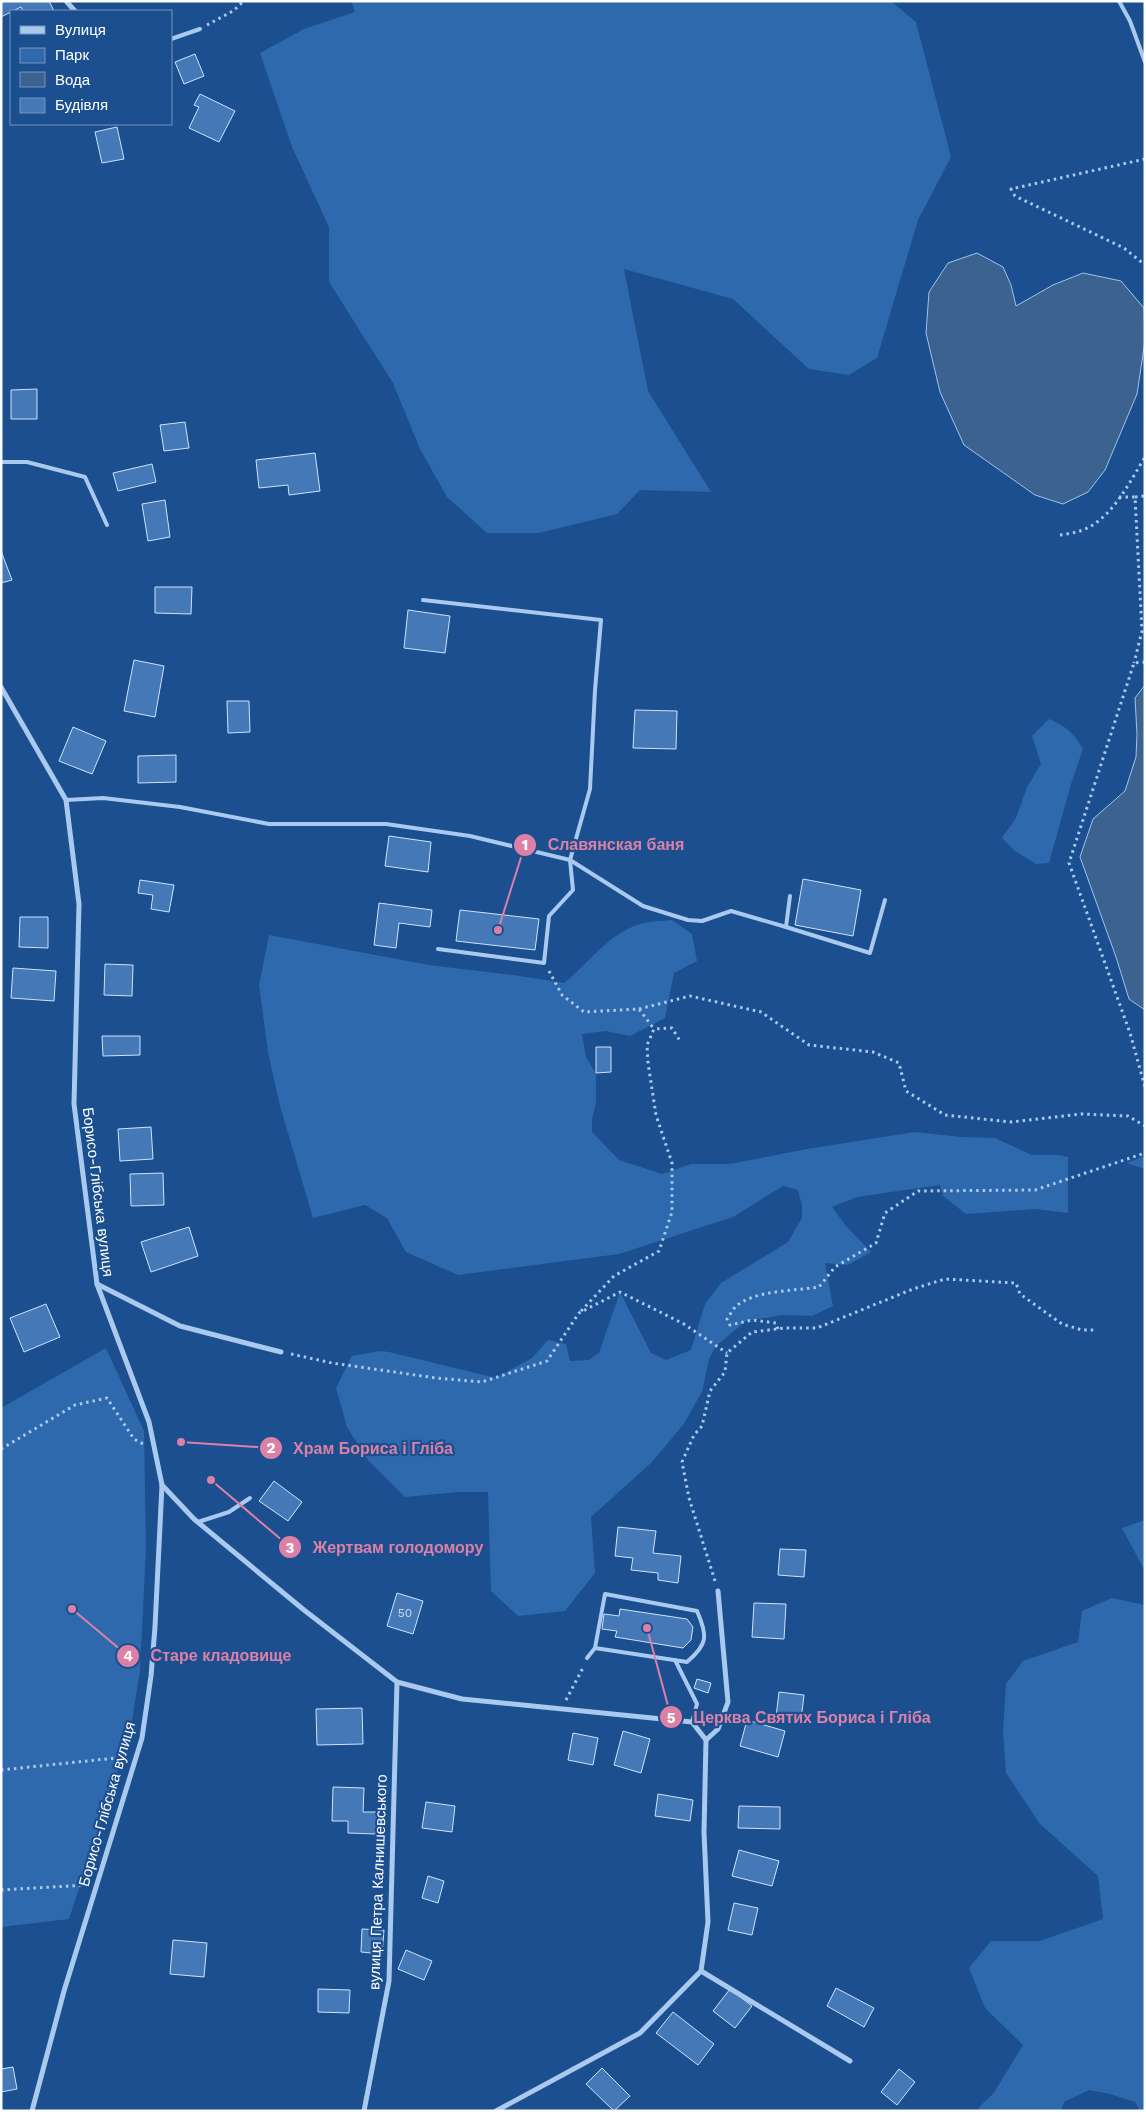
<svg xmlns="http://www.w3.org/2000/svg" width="1146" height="2112" font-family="'Work Sans',sans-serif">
<rect width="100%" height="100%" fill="#1b4f8f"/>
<g fill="#2e69ad">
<path d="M351 1H891L916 22 951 157 918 220 877 358 849 375 809 369 733 299 624 269 648 391 711 492 640 490 617 514 539 533H487L447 497 420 449 393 383 329 282V227L292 147 260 53 304 29 355 12Z"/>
<path d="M1049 719C1067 727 1073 732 1083 749L1072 781 1049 863 1036 864 1015 851 1002 838 1016 818 1027 787 1041 764 1032 736Z"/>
<path d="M672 920 692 934 697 961 674 973 665 1018 630 1036 606 1031 582 1034 586 1057 596 1074V1103L592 1119V1132L619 1160 662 1174 691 1164H730L807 1149 915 1132 961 1137 995 1138 1032 1155H1059L1068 1157V1213L1035 1209 966 1214 943 1196 940 1185 857 1197 832 1207 846 1226 871 1252 848 1265 825 1263 833 1306 812 1316 783 1315 746 1321 716 1346 709 1359 702 1392 683 1425 652 1462 591 1517 595 1573 565 1611 518 1616 491 1591 488 1492H458L405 1497 368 1460 347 1427 336 1388 352 1356 380 1351 389 1352 496 1378 532 1358 548 1340 566 1344 570 1361 589 1360 599 1353 620 1292 651 1353 666 1360 691 1350 705 1304 721 1283 788 1242 802 1218V1205L798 1190 783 1186 733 1217 619 1254 458 1275 406 1252 387 1218 365 1205 313 1218 280 1106 268 1052 259 985 269 935 429 965 513 975 564 983C589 963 608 934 640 924 650 921 662 921 672 920Z"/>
<path d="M1145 1156V1169L1126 1163Z"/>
<path d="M106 1348 144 1431 146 1548 140 1670 130 1734 69 1919 1 1927V1408Z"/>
<path d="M1145 1520V1571L1122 1528Z"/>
<path d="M1112 1598 1144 1605 1145 1598V2111H1140L1135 2102 1110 2094 1089 2090 1064 2102 1061 2111H979V2107L993 2094 1023 2045 985 2008 969 1968 991 1941H1040L1103 1919 1098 1876 1040 1824 1006 1773 1003 1732 1006 1684 1023 1661 1078 1642 1082 1611Z"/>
</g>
<g fill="#3c6290" stroke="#9cc4f0">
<path d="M977 253 1003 267 1011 285 1016 306 1053 285 1083 273 1121 281 1144 308 1145 341 1137 394 1105 470 1088 492 1063 504 1035 495 964 445 940 392 926 333 929 292 948 263Z"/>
<path d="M1145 685V1010L1129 999 1116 957 1080 857 1093 819 1125 791 1136 757 1137 734 1135 698Z"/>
</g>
<g fill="#4478b7" stroke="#cfe3fa">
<path d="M1 1H49L54 11H23L21 7 1 17Z"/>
<path d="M195 54 204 76 184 84 175 62Z"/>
<path d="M200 94 235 111 219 142 189 128 199 107 194 105Z"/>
<path d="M117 127 124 159 102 163 95 132Z"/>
<path d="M37 389V419H11V390Z"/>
<path d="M185 422 189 448 164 451 160 425Z"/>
<path d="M315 453 320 491 289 495 288 485 259 488 256 460Z"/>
<path d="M152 464 156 482 118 491 113 473Z"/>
<path d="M165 500 170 537 148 541 142 504Z"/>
<path d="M1 551 12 580 1 583Z"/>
<path d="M155 587H192L191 614 155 613Z"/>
<path d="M408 610 450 616 445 653 404 648Z"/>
<path d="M134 660 164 666 155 717 124 711Z"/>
<path d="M227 701H249L250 732 228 733Z"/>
<path d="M635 710 677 711 676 749 633 748Z"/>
<path d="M73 727 106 741 92 774 59 761Z"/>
<path d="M176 755V782L138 783V756Z"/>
<path d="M389 836 431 842 428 872 385 866Z"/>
<path d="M803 879 861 890 853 936 795 925Z"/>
<path d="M140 880 174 885 169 912 151 909 153 895 138 893Z"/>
<path d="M379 903 432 910 430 927 399 923 396 948 374 945Z"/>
<path d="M460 910 539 919 535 950 456 941Z"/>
<path d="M20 917H48V948L19 947Z"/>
<path d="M105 964 133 965 132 996 104 995Z"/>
<path d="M13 968 56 971 54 1001 11 998Z"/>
<path d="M102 1036H140V1055L103 1056Z"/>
<path d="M596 1047H611V1072L596 1073Z"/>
<path d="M151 1127 153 1159 120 1161 118 1129Z"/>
<path d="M163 1173 164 1205 131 1206 130 1174Z"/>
<path d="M189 1227 198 1256 151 1272 141 1242Z"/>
<path d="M46 1304 60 1337 24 1352 10 1318Z"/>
<path d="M274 1481 302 1502 288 1521 259 1501Z"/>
<path d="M618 1527 656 1531 653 1553 681 1556 678 1583 658 1580V1573L631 1570 633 1558 615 1556Z"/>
<path d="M780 1549 806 1550 804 1577 778 1575Z"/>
<path d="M397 1593 423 1601 413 1634 387 1626Z"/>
<path d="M754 1603 786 1604 784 1639 752 1637Z"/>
<path d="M620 1609 687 1619 693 1627 691 1640 683 1648 615 1637 617 1631 602 1629 604 1614 619 1616Z"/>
<path d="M697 1679 711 1683 708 1693 694 1688Z"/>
<path d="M779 1692 804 1695 801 1720 776 1717Z"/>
<path d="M362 1708 363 1744 317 1745 316 1709Z"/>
<path d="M747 1720 785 1731 778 1757 740 1746Z"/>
<path d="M623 1731 650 1739 641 1773 614 1765Z"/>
<path d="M573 1733 598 1738 593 1765 568 1760Z"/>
<path d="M333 1787 364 1788 363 1812H377L376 1834 348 1833V1821H332Z"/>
<path d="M658 1794 693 1800 690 1821 655 1816Z"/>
<path d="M426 1802 455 1806 452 1832 422 1828Z"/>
<path d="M739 1806 780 1807V1829L738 1828Z"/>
<path d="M739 1850 779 1861 772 1886 732 1876Z"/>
<path d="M428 1876 444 1881 438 1903 422 1898Z"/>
<path d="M734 1903 758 1908 752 1935 728 1930Z"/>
<path d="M362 1929 384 1930 382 1954 361 1952Z"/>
<path d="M173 1940 207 1943 204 1977 170 1974Z"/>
<path d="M406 1950 432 1961 424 1980 398 1969Z"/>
<path d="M836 1988 874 2008 864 2027 827 2006Z"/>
<path d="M318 1989 350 1990 349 2013 318 2012Z"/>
<path d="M730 1989 752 2006 735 2028 713 2011Z"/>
<path d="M673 2012 714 2044 698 2065 656 2033Z"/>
<path d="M13 2067 17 2089 1 2092V2069Z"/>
<path d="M602 2068 630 2096 614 2111 586 2084Z"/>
<path d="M899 2069 915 2082 897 2105 881 2092Z"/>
</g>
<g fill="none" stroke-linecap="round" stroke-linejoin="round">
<g stroke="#a9c9ee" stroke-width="3" stroke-dasharray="2.5 4" stroke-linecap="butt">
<path d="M207 25 233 11 244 1"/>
<path d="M1145 159 1011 189 1015 196 1124 248 1145 265"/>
<path d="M1119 497H1135L1142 631 1134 663"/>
<path d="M1135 497 1145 496"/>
<path d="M1060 535C1067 534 1074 533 1080 531 1111 521 1129 483 1145 457"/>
<path d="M1145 662 1134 663 1069 863 1130 1033 1145 1087"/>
<path d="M549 971 562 995 584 1012 639 1009 654 1029"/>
<path d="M639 1009 690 996 761 1012 809 1045 873 1052 899 1063 906 1091 945 1115 1011 1122 1081 1114 1128 1116 1145 1126"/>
<path d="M581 1311 614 1276 659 1251 672 1212V1163L656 1115 648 1063 647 1045 654 1029 672 1028 680 1041"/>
<path d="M778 1329 776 1323 752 1320 730 1325 727 1319C730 1315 733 1309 736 1306 756 1290 794 1291 819 1287L835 1267 876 1243 885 1213 918 1191 1035 1190 1145 1153"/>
<path d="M291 1354 332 1363 436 1378 482 1382 547 1361 579 1313 620 1292 684 1324 727 1353"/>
<path d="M1 1449 75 1405 107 1398 134 1439 143 1444"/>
<path d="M715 1581 689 1498 682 1462 694 1435 702 1426 710 1391 725 1372 727 1353 752 1332 785 1328H817L913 1289 945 1279 1016 1283 1020 1294 1062 1324 1082 1330H1096"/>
<path d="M566 1700 584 1666"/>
<path d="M1 1770 125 1757"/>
<path d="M1 1890 86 1885"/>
</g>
<g stroke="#a9c9ee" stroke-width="4">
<path d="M1119 1 1130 21 1145 62"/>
<path d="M171 39 200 29"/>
<path d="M1 462H27L85 477 107 525"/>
<path d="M66 800 103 798 180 807 269 824H386L470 836 570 860 590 789 595 690 601 620 423 600"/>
<path d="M570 860 643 906 688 920 702 921 731 911 786 927 790 896"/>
<path d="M786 927 870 953 885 900"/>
<path d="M438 949 544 963 549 916 573 890 570 860"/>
<path d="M198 1522 229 1512 250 1498"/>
<path d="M587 1658 595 1648 687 1662C708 1644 708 1636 697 1611L605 1594 595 1648"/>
<path d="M675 1660 697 1704 692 1722"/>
</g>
<g stroke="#a9c9ee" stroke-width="5">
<path d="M66 1 75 11"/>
<path d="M1 687 66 800 79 904 74 1104 97 1284 149 1422 162 1485 155 1627 151 1676 142 1738 64 1991 32 2111"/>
<path d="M97 1284 180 1326 281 1352"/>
<path d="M162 1485 194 1519 304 1610 397 1682 462 1699 692 1722 706 1740 704 1832 708 1922 701 1971 640 2033 496 2111"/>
<path d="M706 1740 718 1729 728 1702 718 1591"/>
<path d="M701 1971 850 2061"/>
<path d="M364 2111 389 1981 397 1682"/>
</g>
</g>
<g text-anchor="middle" stroke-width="4.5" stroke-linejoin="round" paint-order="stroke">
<g font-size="12" fill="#d0dded">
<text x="405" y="1617">50</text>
</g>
<g font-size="15" fill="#fff" stroke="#1b4f8f">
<text transform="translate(98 1192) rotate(83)" y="5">Борисо-Глібська вулиця</text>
<text transform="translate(107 1804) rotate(-74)" y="5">Борисо-Глібська вулиця</text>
<text transform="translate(378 1882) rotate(-88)" y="5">вулиця Петра Калнишевського</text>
</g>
</g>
<path fill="none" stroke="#dd80a5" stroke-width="2" d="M498 930L525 845M181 1442L271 1448M211 1480L290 1547M72 1609L128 1656M647 1628L671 1717"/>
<g fill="#dd80a5" stroke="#1b4f8f" stroke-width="2">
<circle cx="498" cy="930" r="5"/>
<circle cx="181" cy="1442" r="5"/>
<circle cx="211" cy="1480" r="5"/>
<circle cx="72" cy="1609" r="5"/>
<circle cx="647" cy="1628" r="5"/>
<circle cx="525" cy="845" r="12"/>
<circle cx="271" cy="1448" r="12"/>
<circle cx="290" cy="1547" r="12"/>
<circle cx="128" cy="1656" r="12"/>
<circle cx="671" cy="1717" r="12"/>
</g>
<g font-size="15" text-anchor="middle" font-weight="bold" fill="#fff">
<text x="525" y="850">1</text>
<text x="271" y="1453">2</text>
<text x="290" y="1553">3</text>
<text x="128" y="1661">4</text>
<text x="671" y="1723">5</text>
</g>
<g font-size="16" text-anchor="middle" font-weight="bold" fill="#dd80a5" stroke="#1b4f8f" stroke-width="4.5" stroke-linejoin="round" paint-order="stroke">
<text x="616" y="850">Славянская баня</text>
<text x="373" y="1454">Храм Бориса і Гліба</text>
<text x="398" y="1553">Жертвам голодомору</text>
<text x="221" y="1661">Старе кладовище</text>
<text x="812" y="1723">Церква Святих Бориса і Гліба</text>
</g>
<rect width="1146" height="2112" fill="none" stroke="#ffffff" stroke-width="5"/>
<rect x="10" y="10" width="162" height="115" fill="#1b4f8f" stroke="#7695bc"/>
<rect x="20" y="26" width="25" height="8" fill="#a9c9ee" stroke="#7695bc"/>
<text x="55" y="35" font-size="15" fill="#ffffff">Вулиця</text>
<rect x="20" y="48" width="25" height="15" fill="#2e69ad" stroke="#7695bc"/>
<text x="55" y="60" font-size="15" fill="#ffffff">Парк</text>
<rect x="20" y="72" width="25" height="15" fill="#3c6290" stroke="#7695bc"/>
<text x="55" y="85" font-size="15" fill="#ffffff">Вода</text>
<rect x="20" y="98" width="25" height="15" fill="#4478b7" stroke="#7695bc"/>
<text x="55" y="110" font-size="15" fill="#ffffff">Будівля</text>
</svg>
